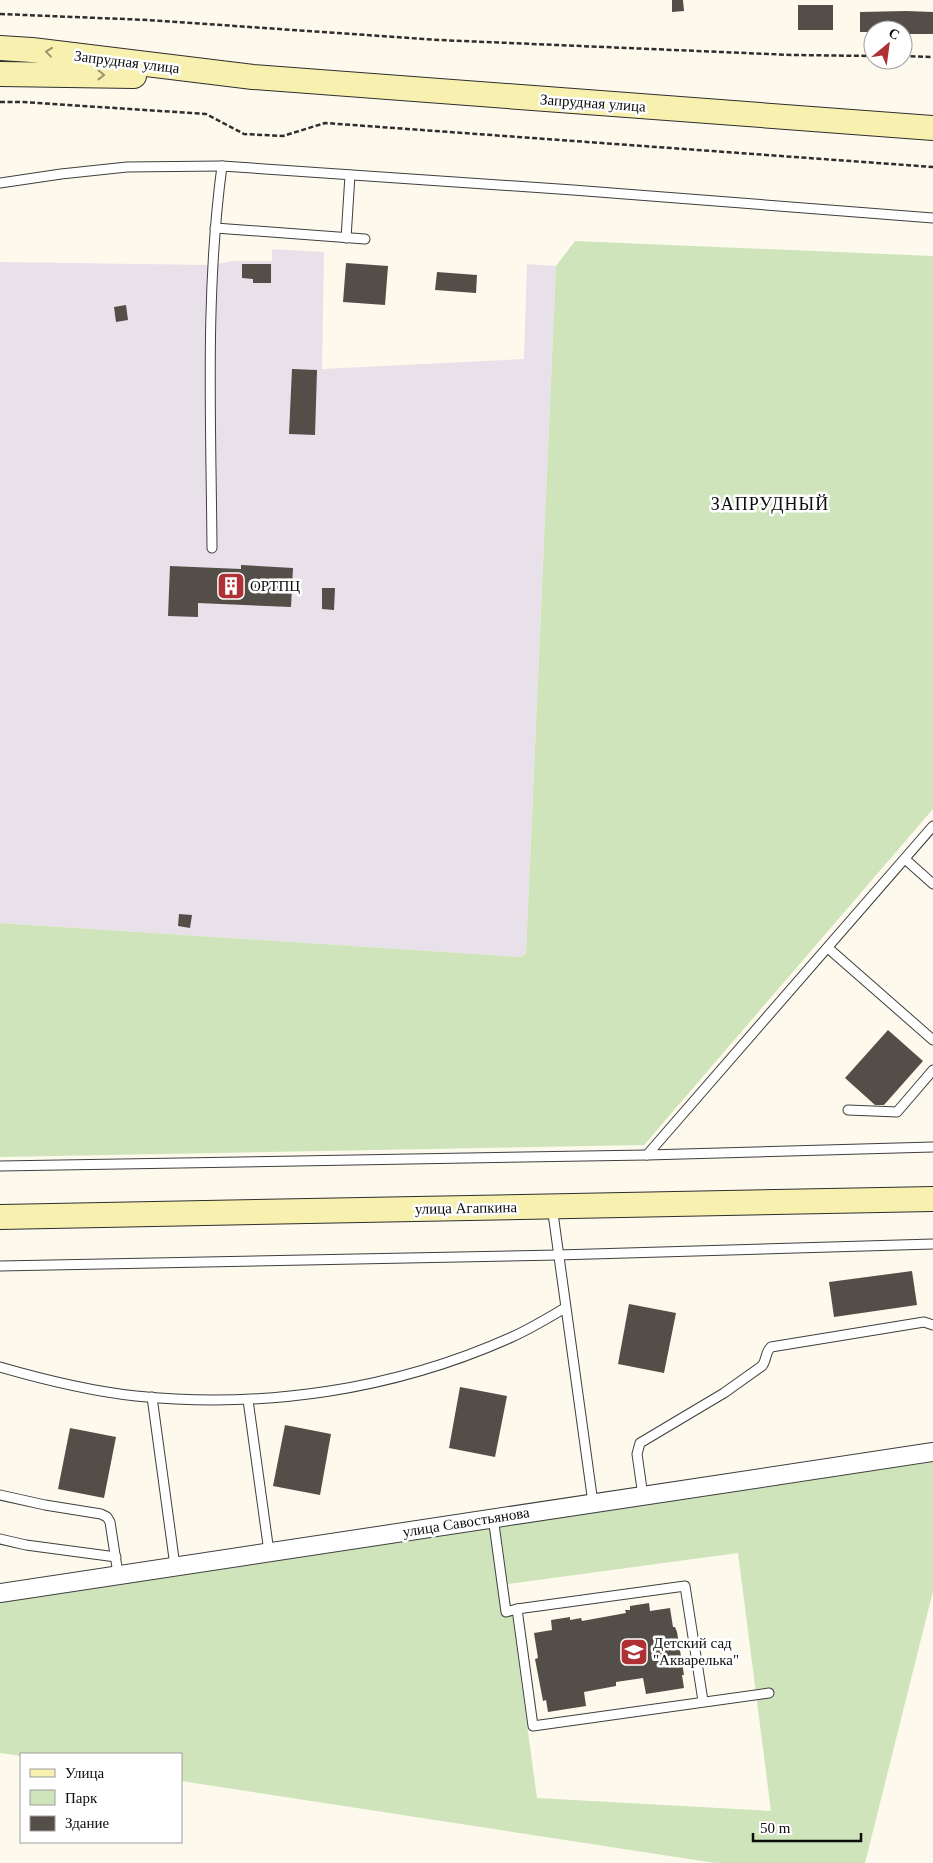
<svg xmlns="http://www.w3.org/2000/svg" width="933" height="1863" font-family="'Times New Roman',serif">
<rect width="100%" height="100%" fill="#fdfaed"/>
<path fill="#e9e1ea" d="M272 249 324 252 322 369 524 359 527 264 556 266 526 954 520 957 0 923V262L212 265 233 261H272Z"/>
<g fill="#cfe4ba" fill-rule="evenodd">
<path d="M575 241 933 256V809L644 1145 0 1157V923L520 957 526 954 556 266Z"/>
<path d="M933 1462V1591L865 1863H715L181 1781V1754H21V1756L0 1753V1599L771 1484ZM738 1553 771 1811 537 1798 508 1584Z"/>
</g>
<g fill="#544e49">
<path d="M672 0H683L684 11 672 12Z"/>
<rect x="798" y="5" width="35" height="25"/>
<path d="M906 11 933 12V34H905V30H873V32H860V12Z"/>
<path d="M346 263 388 266 385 305 343 302Z"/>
<path d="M242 264H271V283H253V279L242 278Z"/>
<path d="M437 272 477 275 476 293 435 290Z"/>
<path d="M126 305 128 320 116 322 114 307Z"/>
<path d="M292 369 317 370 315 435 289 434Z"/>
<path d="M241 565 293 568 291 607 198 603V617L168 616 170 566 241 569Z"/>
<path d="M322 588H335L334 610 322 609Z"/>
<path d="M179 914 192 915 190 928 178 926Z"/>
<path d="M888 1030 923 1061 884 1105H875L845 1078Z"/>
<path d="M912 1271 917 1305 834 1317 829 1282Z"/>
<path d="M629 1304 676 1313 664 1373 618 1364Z"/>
<path d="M460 1387 507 1396 495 1457 449 1448Z"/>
<path d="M285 1425 331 1434 320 1495 273 1486Z"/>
<path d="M70 1428 116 1437 104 1498 58 1489Z"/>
<path d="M649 1603 650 1611 670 1608 673 1627H675L677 1632 684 1675H682L684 1688 646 1694 643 1678 616 1682V1686L584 1692 586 1706 548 1712 546 1700 543 1701 535 1659 538 1658 534 1633 552 1630 551 1620 570 1617V1620L581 1618 582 1621 626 1613 625 1610H630V1606Z"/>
</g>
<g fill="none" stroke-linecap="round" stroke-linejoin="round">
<defs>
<g id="service">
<path d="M0 183 61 174 127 167 222 166"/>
<path d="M215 228 365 239"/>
<path d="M346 238 350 175"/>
<path d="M212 548C211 421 205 292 222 166L573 190 933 218"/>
<path d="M905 859 933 884"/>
<path d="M828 948 933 1040"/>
<path d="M848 1110 897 1112 933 1070"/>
<path d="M647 1155 933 826"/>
<path d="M0 1166 647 1155 933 1147"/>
<path d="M552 1206 593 1503"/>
<path d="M0 1266 558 1255 933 1244"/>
<path d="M0 1367C45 1380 90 1391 136 1396 265 1409 394 1390 512 1337 530 1329 548 1318 565 1308"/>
<path d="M152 1397 175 1566"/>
<path d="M248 1400 269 1552"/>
<path d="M0 1495 45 1505 101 1514 107 1517 110 1522 118 1574"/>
<path d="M643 1496 637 1454 640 1443 724 1393 762 1366C767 1360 765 1352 771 1347L924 1322 933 1325"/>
<path d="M493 1517 506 1612 517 1609"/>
<path d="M0 1539 26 1545 116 1557"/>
<path d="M703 1701 685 1586 517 1609 533 1726 769 1693"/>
</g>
<path id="minor" d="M0 1593 933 1452"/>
<g id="secondary">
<path d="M0 48 32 50 253 77 933 128"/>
<path d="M0 74 134 76"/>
<path d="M0 1217 933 1199"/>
</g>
</defs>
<use href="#service" stroke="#3f3f3f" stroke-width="11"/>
<use href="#minor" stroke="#3f3f3f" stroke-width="20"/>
<use href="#secondary" stroke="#2e2e2e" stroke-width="26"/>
<g stroke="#2e2e2e" stroke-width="2.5" stroke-dasharray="5 2.5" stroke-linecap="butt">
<path d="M0 14 148 20 439 40 792 55 873 56"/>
<path d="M903 56 933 57"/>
<path d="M0 102H23L206 114 244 134 283 136 325 123 933 167"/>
</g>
<use href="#service" stroke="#fff" stroke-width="9"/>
<use href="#minor" stroke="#fff" stroke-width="18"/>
<use href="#secondary" stroke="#f7f0ae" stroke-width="24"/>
</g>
<defs><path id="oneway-chevron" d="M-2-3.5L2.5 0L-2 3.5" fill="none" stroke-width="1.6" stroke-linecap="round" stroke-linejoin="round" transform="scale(1.25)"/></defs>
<g stroke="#99956d">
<use href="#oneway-chevron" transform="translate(49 52) rotate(-173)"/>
<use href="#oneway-chevron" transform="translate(101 75) rotate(1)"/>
</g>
<defs>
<symbol id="building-square" viewBox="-11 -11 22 22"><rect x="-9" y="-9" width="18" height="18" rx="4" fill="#ae3235" stroke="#fff"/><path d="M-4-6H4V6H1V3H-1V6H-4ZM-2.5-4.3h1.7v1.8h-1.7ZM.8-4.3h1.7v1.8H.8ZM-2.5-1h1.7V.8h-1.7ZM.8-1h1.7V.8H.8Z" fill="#fff"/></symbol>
<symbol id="school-square" viewBox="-11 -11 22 22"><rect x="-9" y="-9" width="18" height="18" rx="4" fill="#ae3235" stroke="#fff"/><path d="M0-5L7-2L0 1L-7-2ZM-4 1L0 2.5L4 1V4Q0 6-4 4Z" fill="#fff"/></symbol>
</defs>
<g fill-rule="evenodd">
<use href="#building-square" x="215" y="570" width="32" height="32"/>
<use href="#school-square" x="618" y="1636" width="32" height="32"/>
</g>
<g text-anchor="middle" stroke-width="5" stroke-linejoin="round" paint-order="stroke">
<g font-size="15" fill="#0c0c0c" stroke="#fff">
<text transform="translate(127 62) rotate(7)" y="5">Запрудная улица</text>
<text transform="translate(593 103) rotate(4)" y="5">Запрудная улица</text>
<text transform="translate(466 1208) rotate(-1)" y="5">улица Агапкина</text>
<text transform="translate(466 1522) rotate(-9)" y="5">улица Савостьянова</text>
</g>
<g font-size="15" fill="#0c0c0c" stroke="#fff" text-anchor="start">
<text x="250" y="591">ОРТПЦ</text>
<text x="653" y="1648">Детский сад<tspan x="653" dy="17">"Акварелька"</tspan></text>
</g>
<g font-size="18" letter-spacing="1" fill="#0c0c0c" stroke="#fff">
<text x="770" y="510">ЗАПРУДНЫЙ</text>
</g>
</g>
<rect x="20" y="1753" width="162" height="90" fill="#ffffff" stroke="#9e9e9e"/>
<rect x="30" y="1769" width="25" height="8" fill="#f7f0ae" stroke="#9e9e9e"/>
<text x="65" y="1778" font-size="15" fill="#0c0c0c">Улица</text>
<rect x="30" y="1790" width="25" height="15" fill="#cfe4ba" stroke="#9e9e9e"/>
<text x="65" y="1803" font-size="15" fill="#0c0c0c">Парк</text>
<rect x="30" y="1816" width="25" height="15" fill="#544e49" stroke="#9e9e9e"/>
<text x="65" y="1828" font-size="15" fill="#0c0c0c">Здание</text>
<g transform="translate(888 45) rotate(29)"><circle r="24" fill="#ffffff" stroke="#9e9e9e"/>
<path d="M0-4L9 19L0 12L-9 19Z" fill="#ae3235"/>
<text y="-8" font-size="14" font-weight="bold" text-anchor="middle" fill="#0c0c0c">С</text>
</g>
<path d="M753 1833v8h108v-8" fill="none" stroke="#0c0c0c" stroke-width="2.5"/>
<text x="760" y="1833" font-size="15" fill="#0c0c0c" stroke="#ffffff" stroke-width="4" paint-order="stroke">50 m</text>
</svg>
